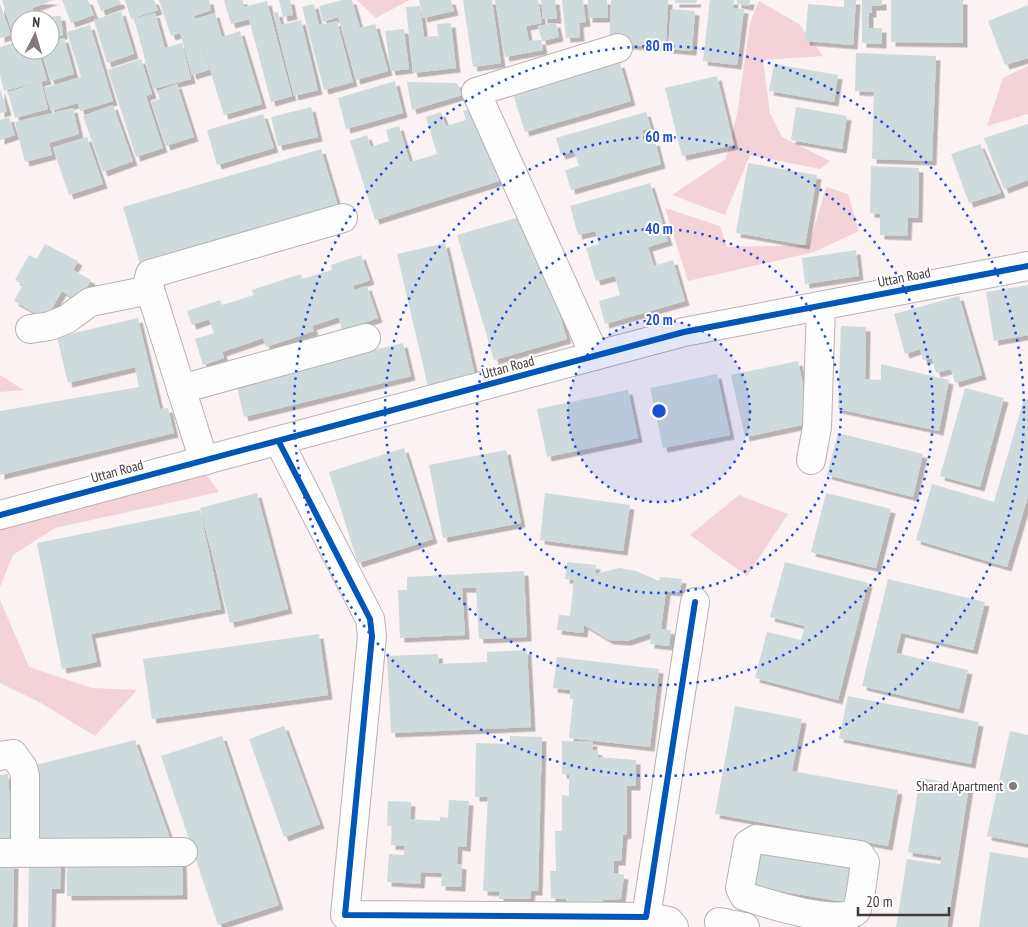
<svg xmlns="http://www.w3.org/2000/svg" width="1028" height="927" font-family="'PT Sans Narrow',sans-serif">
<defs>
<filter id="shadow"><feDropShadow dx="4.5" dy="4.5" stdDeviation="0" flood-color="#0004"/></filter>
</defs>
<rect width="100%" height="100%" fill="#faf2f3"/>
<g fill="#f3d3d8">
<path d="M357 0H409L376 18Z"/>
<path d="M759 1 799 24 823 56 763 60 770 113 782 137 830 161 820 169 750 155 725 215 672 195 726 159 737 114 750 23Z"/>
<path d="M1028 66V114L987 126 1003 78Z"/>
<path d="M826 187 848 194 859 231 814 252 688 281 665 208 720 226 727 247 809 245Z"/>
<path d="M0 375 24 390 0 392Z"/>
<path d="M204 472 219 492 55 528 13 555 0 587V529Z"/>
<path d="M739 495 788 514 747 576 690 535Z"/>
<path d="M0 600 29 667 92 688 137 690 95 736 41 703 0 683Z"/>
</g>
<g fill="#cedadb" filter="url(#shadow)">
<path d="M2 0H54L32 8 36 20H20V29L12 32Z"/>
<path d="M62 0H88L94 15 71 23Z"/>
<path d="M97 0H119L121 4 101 11Z"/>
<path d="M125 0H154L158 10 131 19Z"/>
<path d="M159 0H209L211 10 194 16 195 19 215 13 222 37 240 31 262 104 224 115 198 31 209 70 192 75 180 33 171 36Z"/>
<path d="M224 0H243L244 7 267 1 292 96 271 102 249 19 231 24Z"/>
<path d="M279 0H290L293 15 283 17Z"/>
<path d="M342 0H352L360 28 375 24 388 71 356 80 338 17 323 22 319 6Z"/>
<path d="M419 0H451L454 11 423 18Z"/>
<path d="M463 0H492L501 63 473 67Z"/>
<path d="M495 0H538L542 23 526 26 529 41 541 40 543 50 505 57Z"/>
<path d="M541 0H555L557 19H543Z"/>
<path d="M562 0H583L586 22 579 23 580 37 566 38Z"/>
<path d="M588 0H607L608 18H588Z"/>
<path d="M611 0H668L666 47 609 44Z"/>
<path d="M675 0H697L696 3H675Z"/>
<path d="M710 0H734L733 8 744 9 737 65 703 61Z"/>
<path d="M737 0H750L749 6 737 4Z"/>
<path d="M844 0H856L853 45 805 41 808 4 844 7Z"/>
<path d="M862 0H882V6H872V13H869V28H882V44L862 43Z"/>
<path d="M891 0H963V43L891 42Z"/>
<path d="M0 4 11 35 0 38Z"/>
<path d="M314 4 319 25 337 21 353 82 324 90 302 7Z"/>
<path d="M1028 5V58L1005 65 988 21Z"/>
<path d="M420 6 424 37 438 36 437 24 451 23 456 68 413 73 406 7Z"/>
<path d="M671 9 695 11 692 51 668 49Z"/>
<path d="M121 11 134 54 107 63 94 20Z"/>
<path d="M278 12 281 25 301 20 318 90 294 96 273 13Z"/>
<path d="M155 13 165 48 182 43 191 79 153 89 134 19Z"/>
<path d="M61 16 63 35 50 36V20H41V17Z"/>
<path d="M556 23 559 37 542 41 538 26Z"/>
<path d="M90 25 113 101 80 111 78 103 51 111 44 88 81 77 67 32Z"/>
<path d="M404 29 409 69 391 71 385 31Z"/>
<path d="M64 38 74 74 50 81 42 50H50V42Z"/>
<path d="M20 41V50H38L47 80 4 91 0 75V47Z"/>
<path d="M856 53 936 56 932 161 872 159 874 92 855 91Z"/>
<path d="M141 59 152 94 146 96 163 148 136 157 108 70Z"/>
<path d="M620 63 631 101 525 132 513 94 574 73Z"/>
<path d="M774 64 838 75 834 102 769 91Z"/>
<path d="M717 76 734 145 682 156 665 88Z"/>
<path d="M395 81 403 113 346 129 338 98Z"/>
<path d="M41 82 48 109 15 118 8 92Z"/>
<path d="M407 82 457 83 462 95 412 110Z"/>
<path d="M177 84 194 137 166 146 151 102 160 99 157 91Z"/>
<path d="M0 88 7 111 0 113Z"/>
<path d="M113 105 133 161 103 172 83 116Z"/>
<path d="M311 107 318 137 278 146 271 117Z"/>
<path d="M475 107 499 181 375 220 350 141 367 135 371 147 389 141 386 130 399 126 410 162 437 154 426 117 441 112 446 126 466 120 463 111Z"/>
<path d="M796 107 847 116 842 149 791 140Z"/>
<path d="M73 108 79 134 49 143 52 155 25 162 15 122Z"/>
<path d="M646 112 651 128 642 130 646 143 655 141 661 164 571 190 565 170 579 166 574 151 561 155 556 138Z"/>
<path d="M263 114 274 148 217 165 207 130Z"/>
<path d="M9 117 15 135 0 140V120Z"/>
<path d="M1028 124V180L1004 189 984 138Z"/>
<path d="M87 137 103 184 69 195 53 148Z"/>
<path d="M980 144 1001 193 969 203 951 154Z"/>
<path d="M321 149 339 209 141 267 123 207Z"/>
<path d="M748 163 817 175 805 245 736 233Z"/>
<path d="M871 166 919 168 918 218H908L907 236 880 235V214L870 213Z"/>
<path d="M650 183 668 241 648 247 654 266 673 260 685 301 605 324 599 301 620 295 615 276 596 281 586 248 599 244 595 231 578 235 570 206Z"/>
<path d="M530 214 567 339 494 360 457 235Z"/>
<path d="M445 243 476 380 429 391 397 254Z"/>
<path d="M45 244 78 261 73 270 91 280 79 302 62 291 46 319 14 301 23 285 15 280 29 255 37 259Z"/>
<path d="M856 250 859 276 805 284 802 258Z"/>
<path d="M361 255 370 280 353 286 354 290 367 286 378 318 342 330 339 317 312 326 314 331 266 347 263 338 222 352 224 358 203 365 195 339 214 333 209 319 192 325 187 311 220 300 222 305 254 295 252 290 301 274 302 279 332 270 331 265Z"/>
<path d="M1028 285V335L994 341 986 292Z"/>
<path d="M959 296 982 375 955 383 951 369 936 373 932 358 923 360 920 349 905 354 894 314Z"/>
<path d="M138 318 160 409 168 408 174 433 0 475V411L139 387 135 367 68 383 57 337Z"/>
<path d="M841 326 866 327 865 379 881 380V364L949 380 939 431 838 409Z"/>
<path d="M403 343 411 376 244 417 236 383Z"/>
<path d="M798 361 811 423 745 437 731 375Z"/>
<path d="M717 374 730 435 663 448 650 388Z"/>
<path d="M965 388 1004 398 980 487 940 476Z"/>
<path d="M628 390 638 438 547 457 537 409Z"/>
<path d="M1024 399 1028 400V496L1007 567 916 540 932 484 994 502Z"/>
<path d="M838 433 923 454 913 497 827 475Z"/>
<path d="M404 448 433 539 358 563 329 472Z"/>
<path d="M506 450 521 523 443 538 429 465Z"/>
<path d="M257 493 288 609 230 623 200 508Z"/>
<path d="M545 493 630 505 623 551 540 540Z"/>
<path d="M826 493 891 509 876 568 811 552Z"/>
<path d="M200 510 221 609 91 634 97 662 62 669 37 543Z"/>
<path d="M567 562 596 565 595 574 619 568 636 571 659 581 660 577 682 579 680 592 666 591 661 629 671 630 669 646 650 644 651 633 627 641 609 640 584 625 583 633 557 630 559 615 570 616 574 580 565 579Z"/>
<path d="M785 562 868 583 838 700 755 678 767 632 801 640 805 626 770 617Z"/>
<path d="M524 571 527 637 479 639 476 588H462L465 635 400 638 398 590H407V577Z"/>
<path d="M888 579 985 602 973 650 901 633 896 653 968 670 959 709 862 686Z"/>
<path d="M319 634 328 695 152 719 143 659Z"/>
<path d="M527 650 531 727 391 733 387 656 438 654 439 664 487 662V652Z"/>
<path d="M557 657 659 669 650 747 569 738 573 699H570V690L553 688Z"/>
<path d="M848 696 979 722 971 764 839 738Z"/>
<path d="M735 706 802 719 792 771 898 790 888 846 715 814Z"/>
<path d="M284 726 320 824 284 837 249 739Z"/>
<path d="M1010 731 1028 735V844L987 836Z"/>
<path d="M222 736 279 905 218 925 161 756Z"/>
<path d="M510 736 542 737 538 891H531L530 899H499V892L483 891 488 797H475L476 743 510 744Z"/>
<path d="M135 740 171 841 37 840 32 766Z"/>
<path d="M562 741 593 742 592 750 598 751V757L636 760V786H627V834L623 835 621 861H614V873L624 875 621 899 603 900V904L568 905 566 899 551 898 550 871H556L555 831H562V795L569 796V775L562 774Z"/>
<path d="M8 774 12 839 0 840V775Z"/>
<path d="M920 778 969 786 947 927H896L907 859 940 864 942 857 908 852Z"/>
<path d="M449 800 469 801 466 847 458 846 457 864 462 865 461 887 441 886 442 873 421 872 420 884 387 882 389 854 404 855 405 846 391 845 392 826H387L388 801 411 802 410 819 440 821V817L448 818Z"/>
<path d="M754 849 858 859 851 903 748 886Z"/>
<path d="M990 852 1028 858V927H979Z"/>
<path d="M182 860 183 895 67 896V862Z"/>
<path d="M29 862H61L60 889H52L51 927H28Z"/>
<path d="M0 864H14L13 927H0Z"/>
</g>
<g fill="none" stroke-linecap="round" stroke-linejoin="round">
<defs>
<g id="minor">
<path d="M30 329 50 326 67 319 90 302 150 290"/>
<path d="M595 356 476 92 618 48"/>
<path d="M181 389 366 338"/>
<path d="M279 442 370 619 372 636 345 915 646 917 695 602"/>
<path d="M811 460 817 427 821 306"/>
<path d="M204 461 148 283 150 274 343 218"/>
<path d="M0 515 684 332 1028 266"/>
<path d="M0 756 13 754 23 768 25 776V852"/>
<path d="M756 839 860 855 865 862C863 874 861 901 856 911 840 927 768 904 744 896L740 888 748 844Z"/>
<path d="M0 853 183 852"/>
<path d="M646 917 669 921 674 927"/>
<path d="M719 922 745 927"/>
</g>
</defs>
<use href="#minor" stroke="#b8b1b2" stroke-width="30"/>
<use href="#minor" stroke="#fefdfd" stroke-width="28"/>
<defs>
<g id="cycleway">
<path d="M279 442 370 619 372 636 345 915 646 917 695 602"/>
<path d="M0 515 684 332 1028 266"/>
</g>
</defs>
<use href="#cycleway" stroke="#fff" stroke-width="9"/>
<use href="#cycleway" stroke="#0057b8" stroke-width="6"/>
</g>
<circle cx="659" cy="411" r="91" fill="#1d4ed8" fill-opacity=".12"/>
<g fill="none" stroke="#1d4ed8" stroke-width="2.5" stroke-dasharray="2.5 5">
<circle cx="659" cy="411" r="91"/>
<circle cx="659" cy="411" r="182"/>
<circle cx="659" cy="411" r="274"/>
<circle cx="659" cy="411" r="365"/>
</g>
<circle fill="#827a7b" stroke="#fff" stroke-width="2" cx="1013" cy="786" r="5"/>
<g text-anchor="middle" stroke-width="4" stroke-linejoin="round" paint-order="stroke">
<g font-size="14" fill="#42393a" stroke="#fff">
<text transform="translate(904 277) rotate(-11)" y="5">Uttan Road</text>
<text transform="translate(508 367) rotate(-15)" y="5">Uttan Road</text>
<text transform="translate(117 471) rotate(-15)" y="5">Uttan Road</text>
</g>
<g font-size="14" fill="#42393a" stroke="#fff" text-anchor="end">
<text x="1003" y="791">Sharad Apartment</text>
</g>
</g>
<circle cx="659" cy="411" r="8" fill="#1d4ed8" stroke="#fff" stroke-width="2.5"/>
<g font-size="15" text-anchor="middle" font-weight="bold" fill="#1d4ed8" stroke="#fff" stroke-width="4" stroke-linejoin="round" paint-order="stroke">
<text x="659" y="51">80 m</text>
<text x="659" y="142">60 m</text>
<text x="659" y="234">40 m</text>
<text x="659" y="325">20 m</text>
</g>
<g transform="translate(35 35) rotate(5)"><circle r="24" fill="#ffffff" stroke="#b3b0b0"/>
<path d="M0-4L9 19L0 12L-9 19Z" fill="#827a7b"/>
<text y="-8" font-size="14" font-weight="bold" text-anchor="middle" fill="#42393a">N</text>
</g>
<path d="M858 907v8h91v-8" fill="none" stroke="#42393a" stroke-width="2.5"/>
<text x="866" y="907" font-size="15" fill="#42393a" stroke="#ffffff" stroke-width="4" paint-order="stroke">20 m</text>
</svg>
